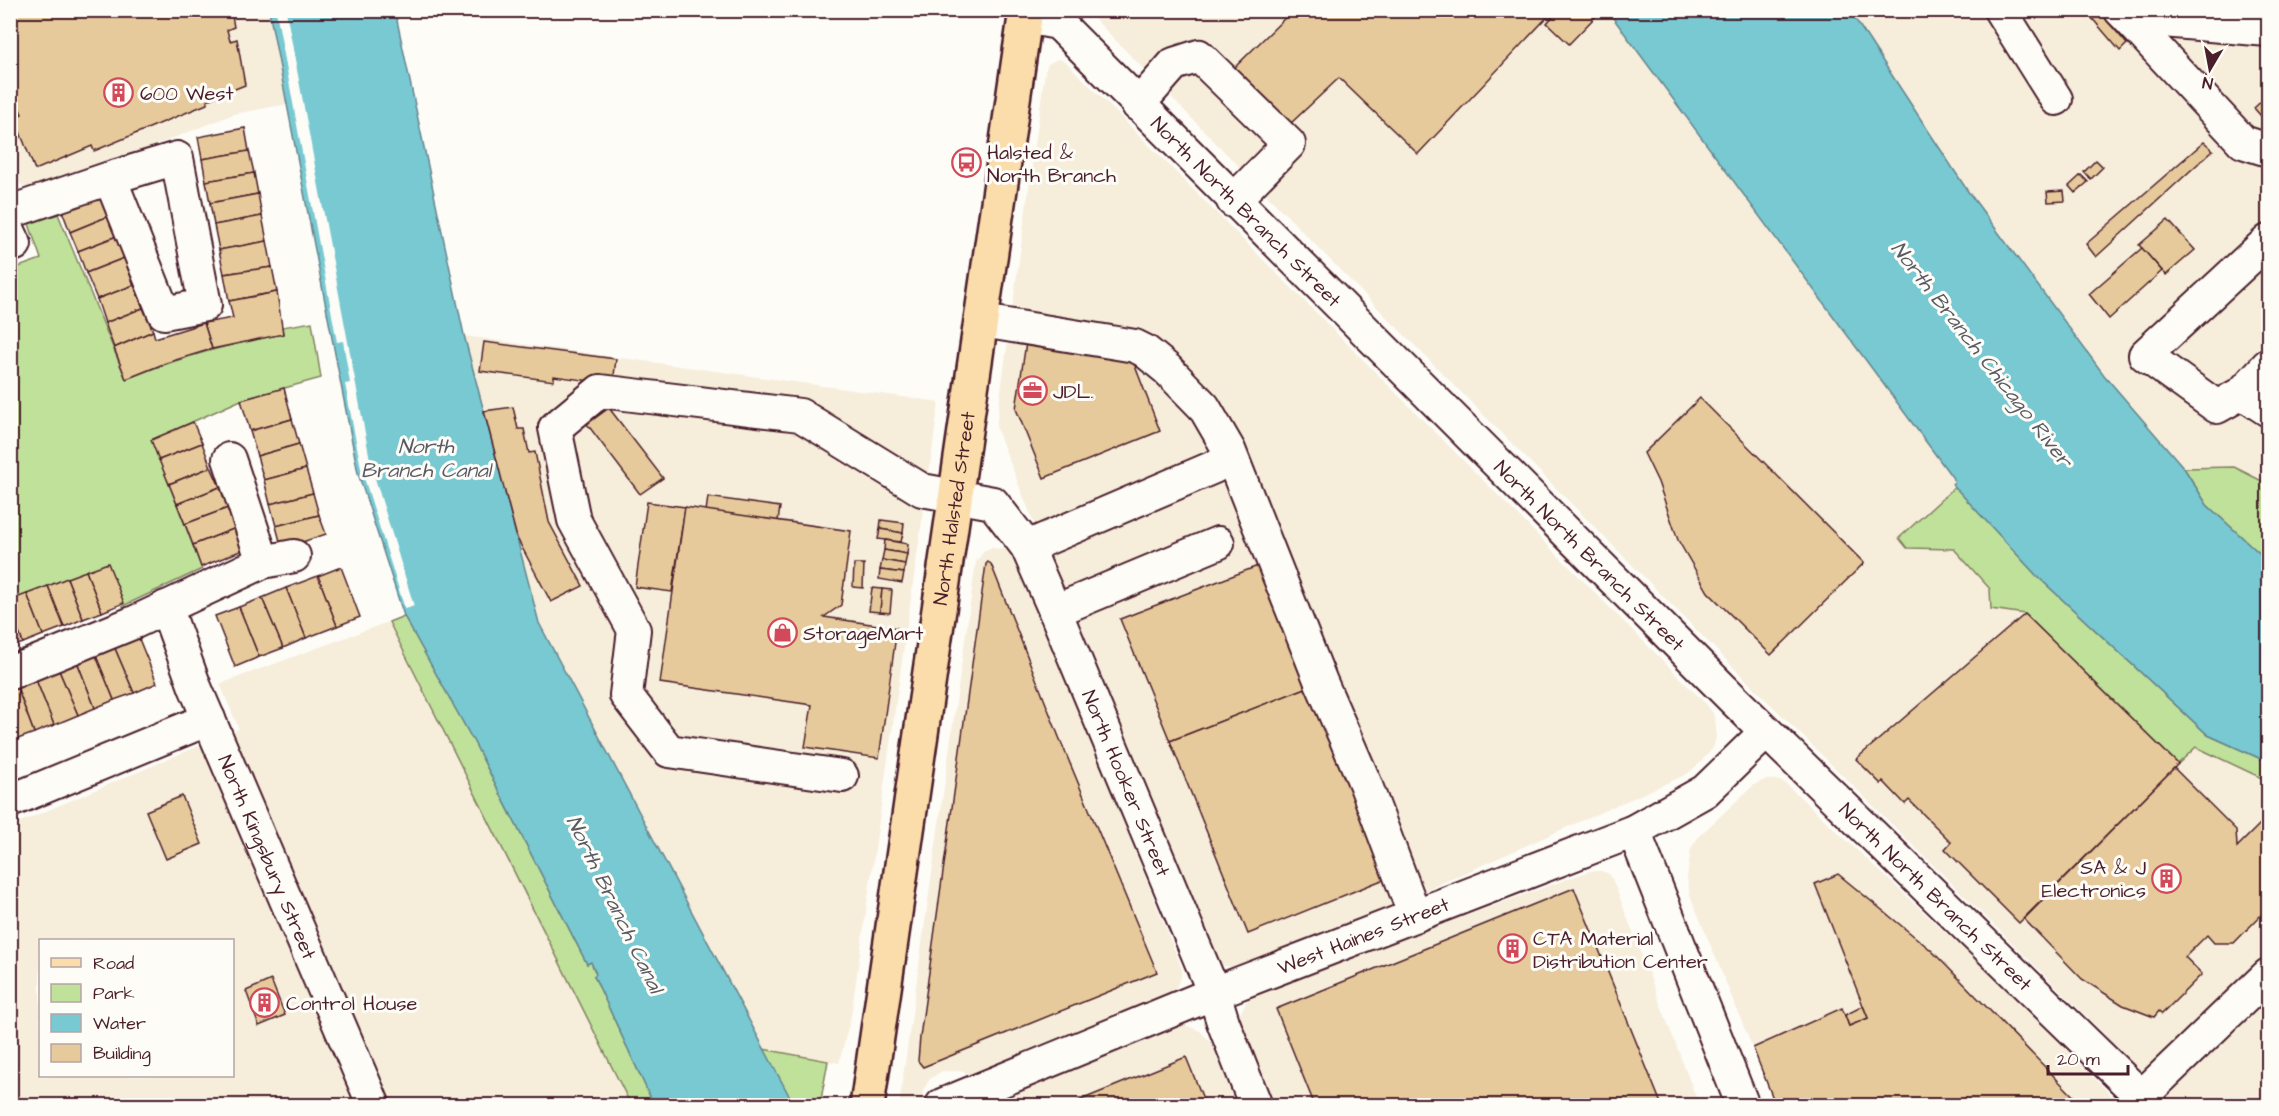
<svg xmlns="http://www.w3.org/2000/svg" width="2279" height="1116" font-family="'Architects Daughter',sans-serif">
<rect width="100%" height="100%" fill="#fdfcf7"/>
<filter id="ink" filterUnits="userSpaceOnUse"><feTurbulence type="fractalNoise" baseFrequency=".0167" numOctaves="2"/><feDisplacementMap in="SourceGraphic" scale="12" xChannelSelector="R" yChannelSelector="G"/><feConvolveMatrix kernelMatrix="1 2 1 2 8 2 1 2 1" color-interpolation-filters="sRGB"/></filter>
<g filter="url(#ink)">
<g fill="#f6eddb" fill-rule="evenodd">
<path d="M10 11H269L288 104 234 114 47 188H26L11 178Z"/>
<path d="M1087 11H1608L1955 481 1952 484 2036 575 2208 735 2268 762V1105H2176L1751 685 1344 274Z"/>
<path d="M1850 11H2268V561L2207 505 2184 468 2104 375 1967 190Z"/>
<path d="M1058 59 1065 61 1707 705 1713 713 1716 725V737L1713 748 1700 763 1687 774 1408 898 1238 968 1220 965 1209 958 1127 759 996 427 1045 72 1048 64Z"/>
<path d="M464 336 939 402 851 1016 839 1063 763 1049 539 623Z"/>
<path d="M991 548 1005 549 1018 558 1182 969 1181 977 1172 995 975 1077 961 1071H942L930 1079 923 1090 922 1105 899 1106 976 562 985 550Z"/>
<path d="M404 616 475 744 594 976 654 1105 11 1106V826L239 729 220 684ZM40 940H232V1076H40Z"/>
<path d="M1765 780H1776L1785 783 2003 986 2121 1105H1776L1690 895 1687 878 1691 848 1700 835 1754 785Z"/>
<path d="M1590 871H1601L1609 874 1614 883 1699 1105H1267L1238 1026 1239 1016 1249 997 1255 992Z"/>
<path d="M1183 1024 1200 1031 1211 1042 1238 1105 983 1106 986 1101 1174 1025Z"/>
</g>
<g fill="#bfe19a" stroke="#848062" stroke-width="1.5">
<path d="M58 214 126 379C177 358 228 344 283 334L282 327 312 322 321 378 241 400 152 440 202 569 123 606 106 568 11 606 10 270 41 259 29 224Z"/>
<path d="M2234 467 2268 484V561L2207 505 2184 468Z"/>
<path d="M1955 487 2036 575 2208 735 2268 762V781L2196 747 2178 764 2025 614 1991 609 1990 589 1954 549 1907 548 1899 538Z"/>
<path d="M404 616 475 744 587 964 591 962 596 974 594 976 654 1105H631L389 622Z"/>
<path d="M763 1049 828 1061 820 1105H794Z"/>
</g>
<g fill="#78c9d1" stroke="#66858f" stroke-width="1.5">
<path d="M269 11H395L464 335 539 623 794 1105H654L594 976 596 974 591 962 587 964 475 744 404 616 358 473Z"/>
<path d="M1608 11H1850L1967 190 2104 375 2184 468 2207 505 2268 561V762L2208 735 2036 575 1952 484 1955 481Z"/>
</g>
<path fill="#fdfcf7" d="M276 11H286L371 465 414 606 405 609 361 468 345 384 350 383 343 341 337 342Z"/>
<g fill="#e7ca9b" stroke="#4a1f2b" stroke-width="1.5">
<path d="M10 10H231L234 27 227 30 230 41 237 39 245 85 207 100V104L94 151 92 146 35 170 14 117 22 114 10 86Z"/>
<path d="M1293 10H1554L1418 154 1339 78 1290 124 1234 68Z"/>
<path d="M1558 10H1591L1596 16 1569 44 1547 23Z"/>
<path d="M2085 10H2098L2127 44 2120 51Z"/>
<path d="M2268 95V124L2254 108Z"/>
<path d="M245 128 249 151 202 159 198 137Z"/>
<path d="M2204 142 2213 150 2096 257 2086 244Z"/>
<path d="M249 151 254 173 206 181 202 159Z"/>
<path d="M2096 160 2103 167 2091 179 2084 172Z"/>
<path d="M254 173 258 194 210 203 206 181Z"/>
<path d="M2081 175 2088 182 2075 193 2069 186Z"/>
<path d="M2064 191 2065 201 2048 202 2047 192Z"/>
<path d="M101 192 109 216 70 232 61 208Z"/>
<path d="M258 194 262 216 214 225 210 203Z"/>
<path d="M109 216 117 236 78 251 70 232Z"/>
<path d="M262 216 267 241 219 250 214 225Z"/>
<path d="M2168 220 2195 250 2166 275 2139 245Z"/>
<path d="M117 236 124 258 86 273 78 251Z"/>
<path d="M267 241 272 267 224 274 219 250Z"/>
<path d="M2142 248 2162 271 2109 319 2089 294Z"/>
<path d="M124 258 134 285 97 299 86 273Z"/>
<path d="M272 267 277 292 229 301 224 274Z"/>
<path d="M134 285 143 308 105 323 97 299Z"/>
<path d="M277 292 283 334 212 349 204 323 233 318 229 301Z"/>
<path d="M143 308 153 331 114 348 105 323Z"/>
<path d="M204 323 212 349 166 363 126 379 114 348 153 331 155 338Z"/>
<path d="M1027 336 1130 353 1160 431 1044 478 1016 409Z"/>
<path d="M484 342 616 359 613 384 554 376V381L480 371Z"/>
<path d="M284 388 292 419 250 431 241 400Z"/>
<path d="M1700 398 1864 563 1771 655 1708 592 1678 540 1658 482 1644 453Z"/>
<path d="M513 407 518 429H524L529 453 535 452 549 522 583 586 551 602 517 538 484 411Z"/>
<path d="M609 408 663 478 640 494 587 424Z"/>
<path d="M292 419 299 444 257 456 250 431Z"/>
<path d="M193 422 202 443 159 460 151 440Z"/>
<path d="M202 443 211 467 169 484 159 460Z"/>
<path d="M299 444 306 469 264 480 257 456Z"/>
<path d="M211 467 220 487 177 504 169 484Z"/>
<path d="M306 469 313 493 270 504 264 480Z"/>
<path d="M220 487 228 508 185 524 177 504Z"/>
<path d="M313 493 319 515 276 526 270 504Z"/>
<path d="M708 497 780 507 778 521 706 511Z"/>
<path d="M647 502 685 507 672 592 635 587Z"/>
<path d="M685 507 851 531 841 605 824 617 897 628 879 758 805 747 812 705 660 683Z"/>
<path d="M228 508 236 528 193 545 185 524Z"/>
<path d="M319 515 326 534 282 549 276 526Z"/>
<path d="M881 520 904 523 903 533 880 529Z"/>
<path d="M236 528 245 549 201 567 193 545Z"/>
<path d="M880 529 903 533 901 542 878 539Z"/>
<path d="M885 540 908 544 907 554 884 550Z"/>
<path d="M884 550 907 554 905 564 882 560Z"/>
<path d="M882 560 905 564 904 573 880 570Z"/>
<path d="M988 562 991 564 1059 737 1157 972 923 1067 918 1061 920 1037 986 564Z"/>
<path d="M108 563 124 603 102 612 86 571Z"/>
<path d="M854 564H864L863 588 853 587Z"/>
<path d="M1263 564 1311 686 1170 741 1120 619Z"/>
<path d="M341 567 360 617 337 626 318 576Z"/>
<path d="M880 570 904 573 902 583 879 579Z"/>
<path d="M86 571 102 612 83 619 67 578Z"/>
<path d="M318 576 337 626 306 638 286 588Z"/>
<path d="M67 578 83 619 64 627 48 586Z"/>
<path d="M48 586 64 627 43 635 27 594Z"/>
<path d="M286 588 306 638 283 648 262 598Z"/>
<path d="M872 588 882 589 880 612 869 611Z"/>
<path d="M882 589 892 590 890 613 880 612Z"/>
<path d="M27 594 43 635 23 643 10 611V600Z"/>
<path d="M262 598 283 648 259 657 239 607Z"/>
<path d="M239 607 259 657 235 667 215 616Z"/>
<path d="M10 611 23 643 10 648Z"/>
<path d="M2025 614 2178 764 2019 923 1945 849 1951 842 1909 800 1905 804 1883 781 1881 784 1856 759Z"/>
<path d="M137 634 157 683 134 693 113 644Z"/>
<path d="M113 644 134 693 114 700 94 651Z"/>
<path d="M94 651 114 700 95 708 76 659Z"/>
<path d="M76 659 95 708 78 715 57 666Z"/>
<path d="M57 666 78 715 54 725 34 675Z"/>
<path d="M34 675 54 725 34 733 15 682Z"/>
<path d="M15 682 34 733 15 740 10 729V684Z"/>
<path d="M1311 686 1387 878 1248 934 1170 741Z"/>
<path d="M2174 768 2236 830 2237 847 2268 816V908L2234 943H2214L2207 935 2185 957 2202 974 2162 1014 2159 1011 2154 1017 2123 1005 2082 979 2024 919Z"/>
<path d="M182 796 202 844 166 859 146 811Z"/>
<path d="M1838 874 1931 950 2083 1106H1776L1753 1048 1842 1008 1849 1026 1868 1018 1815 884Z"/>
<path d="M1574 888 1662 1106H1315L1276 1009Z"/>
<path d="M271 980 285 1015 259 1026 246 991Z"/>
<path d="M1863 1006 1868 1018 1849 1026 1845 1015Z"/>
<path d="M1186 1057 1206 1106H1066Z"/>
</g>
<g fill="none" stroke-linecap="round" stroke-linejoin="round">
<defs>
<g id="minor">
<path d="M2000 10 2056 99"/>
<path d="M2121 11 2128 18 2268 30"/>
<path id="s1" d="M1025 17 1058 23 1735 701 2151 1106"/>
<path d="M2128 18 2243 142 2268 150"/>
<path d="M1138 105 1174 64 1199 56 1289 144 1233 201"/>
<path d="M10 212 110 178 177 158 205 305 164 313 110 178"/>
<path d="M10 233 15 244 10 246"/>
<path d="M982 321 1135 346 1145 351 1167 369 1204 407 1229 450 1321 682 1365 783 1415 916"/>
<path d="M2268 365 2242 393 2268 410"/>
<path d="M2242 393 2217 407 2145 355 2268 241"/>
<path d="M229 459 263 562"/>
<path d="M1027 547 1214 467"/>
<path id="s2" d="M166 607 195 687 374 1106"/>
<path d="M1055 611 1218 543"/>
<path d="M10 673 135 622 263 562 294 556"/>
<path id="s3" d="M842 776 669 751 626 695 634 630 574 520 555 428 600 391 800 415 922 490 993 503 1027 547 1055 611 1214 993 1223 1022 1256 1106"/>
<path d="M10 801 209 719"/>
<path d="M1634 831 1743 1106"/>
<path d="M2142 1096 2268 975"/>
<path id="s4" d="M942 1105 1214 993 1634 831 1705 791 1766 732"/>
</g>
<g id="major">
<path id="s5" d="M867 1106 1025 17"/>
</g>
</defs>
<use href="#minor" stroke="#4a1f2b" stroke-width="36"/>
<use href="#major" stroke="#4a1f2b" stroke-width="38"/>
<use href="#minor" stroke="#fdfcf7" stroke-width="32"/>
<use href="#major" stroke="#faddab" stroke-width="33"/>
</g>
</g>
<defs>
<symbol id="building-ring" viewBox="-11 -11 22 22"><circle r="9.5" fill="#fdfcf7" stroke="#d1495b" stroke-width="1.5"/><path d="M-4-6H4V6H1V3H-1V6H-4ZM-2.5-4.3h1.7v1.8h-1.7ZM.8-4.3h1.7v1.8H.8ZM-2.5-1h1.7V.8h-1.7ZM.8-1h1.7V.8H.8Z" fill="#d1495b"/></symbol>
<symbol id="bus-ring" viewBox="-11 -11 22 22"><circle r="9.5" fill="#fdfcf7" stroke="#d1495b" stroke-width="1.5"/><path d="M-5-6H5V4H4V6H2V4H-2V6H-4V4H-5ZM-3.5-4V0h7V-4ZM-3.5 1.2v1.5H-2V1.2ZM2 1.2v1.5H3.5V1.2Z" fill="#d1495b"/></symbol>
<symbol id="office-ring" viewBox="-11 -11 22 22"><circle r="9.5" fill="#fdfcf7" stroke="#d1495b" stroke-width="1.5"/><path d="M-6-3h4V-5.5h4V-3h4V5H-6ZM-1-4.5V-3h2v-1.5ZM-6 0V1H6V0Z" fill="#d1495b"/></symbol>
<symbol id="shop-ring" viewBox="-11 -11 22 22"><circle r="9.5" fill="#fdfcf7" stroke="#d1495b" stroke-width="1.5"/><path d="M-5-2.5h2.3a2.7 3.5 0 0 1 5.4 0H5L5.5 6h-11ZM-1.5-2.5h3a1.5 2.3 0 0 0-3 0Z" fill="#d1495b"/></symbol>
</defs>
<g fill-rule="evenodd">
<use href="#building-ring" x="102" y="76" width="33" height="33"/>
<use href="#bus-ring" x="950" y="146" width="33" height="33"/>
<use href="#office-ring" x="1016" y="374" width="33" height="33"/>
<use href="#shop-ring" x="766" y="616" width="33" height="33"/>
<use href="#building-ring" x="2150" y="862" width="33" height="33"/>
<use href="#building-ring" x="1496" y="932" width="33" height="33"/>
<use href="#building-ring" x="248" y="986" width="33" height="33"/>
</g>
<g text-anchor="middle" stroke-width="6" stroke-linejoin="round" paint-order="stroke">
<g font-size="20" fill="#4a1f2b" stroke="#fdfcf7" text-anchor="start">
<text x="140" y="100">600 West</text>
<text x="987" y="159">Halsted &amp;<tspan x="987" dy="23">North Branch</tspan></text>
<text x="1053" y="398">JDL.</text>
<text x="803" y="640">StorageMart</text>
<text x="2146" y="874" text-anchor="end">SA &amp; J<tspan x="2146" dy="23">Electronics</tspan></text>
<text x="1533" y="945">CTA Material<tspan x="1533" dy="23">Distribution Center</tspan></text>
<text x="286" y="1010">Control House</text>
</g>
<g font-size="20" fill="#4a1f2b" stroke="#fdfcf7">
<text dy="7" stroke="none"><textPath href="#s1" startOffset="300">North North Branch Street</textPath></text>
<text dy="7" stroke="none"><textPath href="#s5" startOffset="604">North Halsted Street</textPath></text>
<text dy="7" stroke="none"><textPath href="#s1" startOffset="786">North North Branch Street</textPath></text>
<text dy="7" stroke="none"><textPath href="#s3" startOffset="1317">North Hooker Street</textPath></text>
<text dy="7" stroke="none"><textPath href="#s2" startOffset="270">North Kingsbury Street</textPath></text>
<text dy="7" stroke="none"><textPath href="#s1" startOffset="1272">North North Branch Street</textPath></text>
<text dy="7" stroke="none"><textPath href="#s4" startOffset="454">West Haines Street</textPath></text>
</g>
<g font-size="21" font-style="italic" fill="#5a5a65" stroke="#fdfcf7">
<text transform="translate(1982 354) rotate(52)" y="7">North Branch Chicago River</text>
<text x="426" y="453">North<tspan x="426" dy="24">Branch Canal</tspan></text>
<text transform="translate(615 904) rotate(64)" y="7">North Branch Canal</text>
</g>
</g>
<rect width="2279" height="1116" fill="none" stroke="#fdfcf7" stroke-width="36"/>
<rect x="18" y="18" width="2243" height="1080" fill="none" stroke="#4a1f2b" stroke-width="2" filter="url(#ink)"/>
<rect x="39" y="939" width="195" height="138" fill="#fdfcf7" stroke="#b5a4a5" stroke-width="1.5"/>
<rect x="51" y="958" width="30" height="9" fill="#faddab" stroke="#b5a4a5" stroke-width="1.5"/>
<text x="93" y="969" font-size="18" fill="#4a1f2b">Road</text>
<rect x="51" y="984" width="30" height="18" fill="#bfe19a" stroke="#b5a4a5" stroke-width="1.5"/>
<text x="93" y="999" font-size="18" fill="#4a1f2b">Park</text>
<rect x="51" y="1014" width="30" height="18" fill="#78c9d1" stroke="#b5a4a5" stroke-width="1.5"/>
<text x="93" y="1029" font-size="18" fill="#4a1f2b">Water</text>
<rect x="51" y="1044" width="30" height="18" fill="#e7ca9b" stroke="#b5a4a5" stroke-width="1.5"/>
<text x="93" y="1059" font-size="18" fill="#4a1f2b">Building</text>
<g transform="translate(2210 69) rotate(190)" stroke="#fdfcf7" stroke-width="4.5" paint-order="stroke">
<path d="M0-4.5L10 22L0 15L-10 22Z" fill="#4a1f2b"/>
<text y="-9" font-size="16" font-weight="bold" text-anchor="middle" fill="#4a1f2b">N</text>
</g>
<path d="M2048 1065v9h80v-9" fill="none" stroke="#4a1f2b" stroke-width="3"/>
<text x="2057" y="1065" font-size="18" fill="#4a1f2b" stroke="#fdfcf7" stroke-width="4.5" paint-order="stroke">20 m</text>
</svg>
